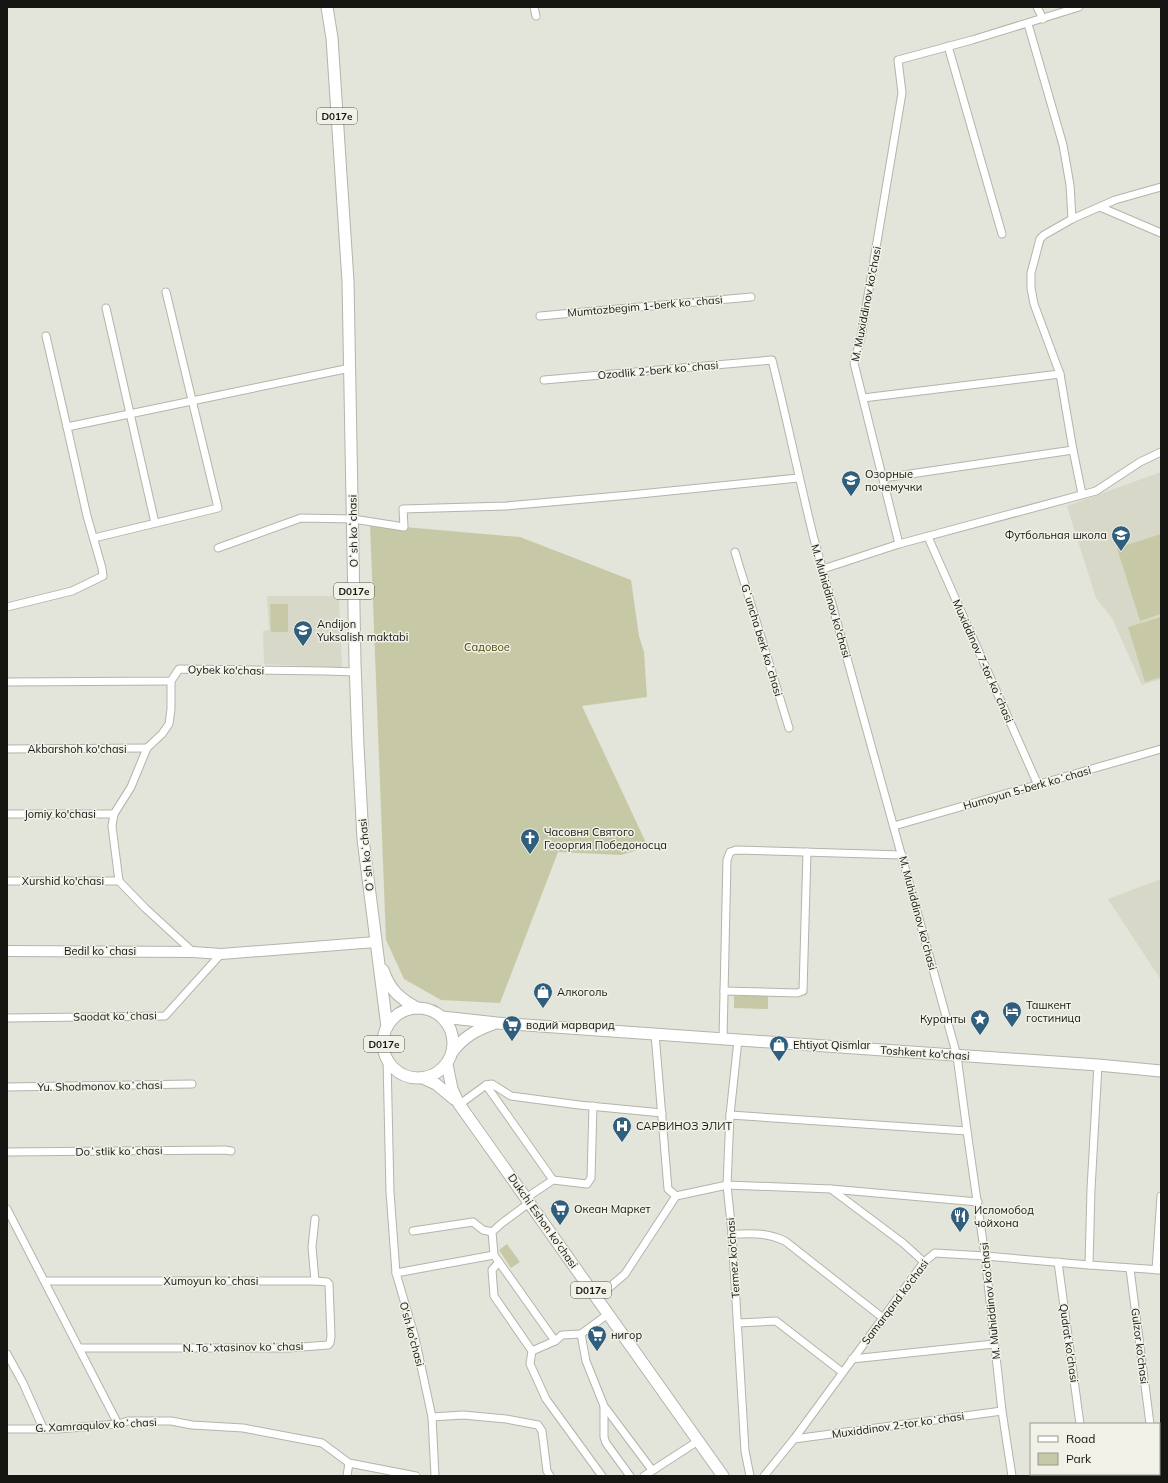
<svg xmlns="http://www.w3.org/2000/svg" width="1168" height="1483" font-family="Mulish,sans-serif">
<rect width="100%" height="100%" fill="#e3e4da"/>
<g fill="#d7d8c7">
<path d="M1161 472V679L1142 685 1112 618 1096 598 1067 506Z"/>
<path d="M267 596H339L342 668 264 664 263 631 269 630Z"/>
<path d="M1161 879V980L1108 899Z"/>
</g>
<g fill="#c7c9a6">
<path d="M370 524 520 537 631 580 639 636 644 652 647 697 582 706 648 847 621 855 558 852 500 1003 441 1000 404 979 386 940Z"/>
<path d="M1161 534V614L1140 621 1117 548Z"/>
<path d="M270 604H288V632H271Z"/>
<path d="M1161 617V677L1145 682 1128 627Z"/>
<path d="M734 996H768V1009L734 1008Z"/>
<path d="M507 1244 520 1262 511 1268 499 1250Z"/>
</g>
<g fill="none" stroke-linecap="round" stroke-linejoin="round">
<defs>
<g id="street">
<path d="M534 7 536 16"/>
<path d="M1037 7 1043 19"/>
<path d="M1028 24 1063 145 1070 185 1072 219"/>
<path d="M948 46 1002 234"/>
<path d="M1100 207 1161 233"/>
<path d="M106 308 155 523"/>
<path d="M540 316 751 297"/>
<path d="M46 336 67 427"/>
<path d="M544 380 772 360C787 419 799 479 814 539L957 1056 967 1131 985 1256 1002 1411 1012 1476"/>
<path d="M863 398 1060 374"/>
<path d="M883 478 1073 450"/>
<path d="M1082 494 1073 450 1060 374 1034 304 1031 288V273L1040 239 1044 235 1072 219 1115 200 1161 187"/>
<path d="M928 537 1038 785"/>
<path d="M94 538 218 508 166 292"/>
<path d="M899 544 854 363 861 337 902 93 898 60 972 40 1079 7"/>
<path d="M218 548 301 518 353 519 404 527 403 509 506 506 630 495 798 478"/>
<path d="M735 552 789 728"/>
<path d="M823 569 899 544 1096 491 1140 462 1161 452"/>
<path d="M7 607 72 591 103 576 102 568 87 516 67 427 350 368"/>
<path d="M171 681V709L169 724 162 734 147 748 131 787 114 814 112 826 119 881 145 908 193 952"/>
<path d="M7 682 171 681 179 669 325 671 356 672"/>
<path d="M7 749 147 748"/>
<path d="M7 814H114"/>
<path d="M894 826 1161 749"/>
<path d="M7 881H119"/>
<path d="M724 991 797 993 803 991 807 852"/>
<path d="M7 1018 165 1016 221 954"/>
<path d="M655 1034 668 1189 676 1196 727 1185 831 1189 978 1202"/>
<path d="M723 1039 727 860 730 852 736 850 902 855"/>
<path d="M738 1040 730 1115 727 1185 732 1234 745 1451 750 1476"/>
<path d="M387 1059 390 1192 396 1273 415 1338 432 1417 435 1476"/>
<path d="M486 1085 553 1180"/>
<path d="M7 1087 192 1084"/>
<path d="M460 1104 486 1085 492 1084 511 1096 579 1105 662 1113"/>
<path d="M730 1115 967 1131"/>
<path d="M7 1152 225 1150 231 1151"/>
<path d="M831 1189 903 1243 924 1262"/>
<path d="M526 1198 553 1180 587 1184 591 1178 593 1106"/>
<path d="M529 1203 502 1223 492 1232 494 1255 555 1341"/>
<path d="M7 1209 118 1424"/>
<path d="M413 1231 473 1222 483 1230 492 1232"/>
<path d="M732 1234C753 1234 766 1232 785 1241L883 1318"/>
<path d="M499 1262 492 1270 494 1296 532 1351"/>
<path d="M1058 1262 1080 1424"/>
<path d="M1089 1265 1091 1189 1098 1065"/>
<path d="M1130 1269 1150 1424"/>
<path d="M1156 1270 1161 1196"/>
<path d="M396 1273 494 1255"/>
<path d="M45 1281H315L312 1247 315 1219"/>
<path d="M597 1298 625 1274 676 1196"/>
<path d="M738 1323 776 1321 842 1372"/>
<path d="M581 1334 586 1361 604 1406 652 1470"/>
<path d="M80 1348H289L328 1345 330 1343 331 1336 329 1284 327 1282 315 1281"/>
<path d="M7 1354 23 1383 43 1428"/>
<path d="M852 1359 994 1344"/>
<path d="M604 1407V1437L606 1443 630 1476"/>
<path d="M432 1417 463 1415 506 1419 538 1425 542 1431 547 1471 550 1476"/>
<path d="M7 1429H58L118 1424 128 1421H171L192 1425 243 1428 322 1443 349 1463 416 1476"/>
<path d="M794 1439 1002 1411"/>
<path d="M1159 1456H1161"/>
<path d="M1086 1474 1087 1476"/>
<path d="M1156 1474V1476"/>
<path d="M347 1476 349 1463"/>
<path d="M602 1476 546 1399 530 1364 532 1351 555 1341 562 1335 581 1334 608 1314"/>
<path d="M644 1476 698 1441"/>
<path d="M764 1476 794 1439 924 1262 935 1253 985 1256 1089 1265 1161 1270"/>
</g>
<path id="secondary" d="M7 951 193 952 221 954 376 942"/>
<g id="primary">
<path d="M327 7 332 38 348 281 355 663 358 746 363 839 387 1027"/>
<path d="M383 970C390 990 399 998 417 1008"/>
<circle cx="418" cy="1043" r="35"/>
<path d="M442 1017 497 1023 1098 1065 1161 1071"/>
<path d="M453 1051C464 1037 476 1030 493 1024"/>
<path d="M447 1064 452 1089 459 1104 723 1476"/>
<path d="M423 1078 436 1084 454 1099"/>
</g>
</defs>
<use href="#street" stroke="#b3b4ab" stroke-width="9"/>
<use href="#secondary" stroke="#b3b4ab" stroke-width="12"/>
<use href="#primary" stroke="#b3b4ab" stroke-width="13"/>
<use href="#street" stroke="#fff" stroke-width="7"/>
<use href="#secondary" stroke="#fff" stroke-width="10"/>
<use href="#primary" stroke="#fff" stroke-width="11"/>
</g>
<defs>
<symbol id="school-pin" viewBox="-11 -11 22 30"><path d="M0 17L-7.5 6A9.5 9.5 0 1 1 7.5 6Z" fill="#305f7e" stroke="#f1f1e8"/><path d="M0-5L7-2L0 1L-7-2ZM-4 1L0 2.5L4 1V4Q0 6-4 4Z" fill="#fff"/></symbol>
<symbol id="church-pin" viewBox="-11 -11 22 30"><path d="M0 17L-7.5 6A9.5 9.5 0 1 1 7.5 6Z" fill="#305f7e" stroke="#f1f1e8"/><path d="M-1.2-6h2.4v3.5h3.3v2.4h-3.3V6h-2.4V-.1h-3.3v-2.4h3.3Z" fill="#fff"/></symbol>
<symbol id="shop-pin" viewBox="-11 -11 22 30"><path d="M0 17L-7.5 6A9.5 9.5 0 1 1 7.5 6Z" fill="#305f7e" stroke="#f1f1e8"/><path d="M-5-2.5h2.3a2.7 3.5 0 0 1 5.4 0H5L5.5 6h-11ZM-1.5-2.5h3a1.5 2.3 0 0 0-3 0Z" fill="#fff"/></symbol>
<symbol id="hotel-pin" viewBox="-11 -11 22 30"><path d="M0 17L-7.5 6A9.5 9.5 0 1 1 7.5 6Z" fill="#305f7e" stroke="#f1f1e8"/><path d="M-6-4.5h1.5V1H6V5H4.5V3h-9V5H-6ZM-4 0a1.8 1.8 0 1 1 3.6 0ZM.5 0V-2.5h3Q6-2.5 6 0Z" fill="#fff"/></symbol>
<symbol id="sight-pin" viewBox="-11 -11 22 30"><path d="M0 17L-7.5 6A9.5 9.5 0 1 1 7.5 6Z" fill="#305f7e" stroke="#f1f1e8"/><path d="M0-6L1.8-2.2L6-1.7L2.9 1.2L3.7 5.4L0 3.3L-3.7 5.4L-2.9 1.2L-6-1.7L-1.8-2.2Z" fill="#fff"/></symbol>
<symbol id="supermarket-pin" viewBox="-11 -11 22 30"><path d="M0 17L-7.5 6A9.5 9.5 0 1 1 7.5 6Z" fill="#305f7e" stroke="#f1f1e8"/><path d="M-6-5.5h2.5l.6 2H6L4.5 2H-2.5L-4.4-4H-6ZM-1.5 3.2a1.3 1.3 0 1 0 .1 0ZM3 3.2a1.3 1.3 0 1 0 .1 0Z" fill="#fff"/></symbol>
<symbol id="hospital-pin" viewBox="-11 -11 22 30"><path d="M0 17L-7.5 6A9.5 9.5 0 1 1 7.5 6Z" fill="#305f7e" stroke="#f1f1e8"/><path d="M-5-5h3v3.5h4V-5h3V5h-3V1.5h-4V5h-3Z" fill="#fff"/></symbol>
<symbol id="restaurant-pin" viewBox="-11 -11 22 30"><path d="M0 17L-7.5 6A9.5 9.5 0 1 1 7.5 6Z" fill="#305f7e" stroke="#f1f1e8"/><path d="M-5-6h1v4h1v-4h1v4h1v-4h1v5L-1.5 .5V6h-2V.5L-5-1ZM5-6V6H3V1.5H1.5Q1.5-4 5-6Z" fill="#fff"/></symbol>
</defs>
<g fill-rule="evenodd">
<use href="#school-pin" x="840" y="469" width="22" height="30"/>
<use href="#school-pin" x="1110" y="524" width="22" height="30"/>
<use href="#school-pin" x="292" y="619" width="22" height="30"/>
<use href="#church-pin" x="519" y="827" width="22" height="30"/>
<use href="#shop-pin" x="532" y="981" width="22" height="30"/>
<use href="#hotel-pin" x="1001" y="1000" width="22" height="30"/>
<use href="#sight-pin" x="969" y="1008" width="22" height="30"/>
<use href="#supermarket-pin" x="501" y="1014" width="22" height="30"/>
<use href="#shop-pin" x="768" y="1034" width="22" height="30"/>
<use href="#hospital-pin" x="611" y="1115" width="22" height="30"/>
<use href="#supermarket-pin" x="549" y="1198" width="22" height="30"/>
<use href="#restaurant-pin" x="949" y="1205" width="22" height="30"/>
<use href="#supermarket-pin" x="586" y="1324" width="22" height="30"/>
</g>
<g text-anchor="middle" stroke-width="3" stroke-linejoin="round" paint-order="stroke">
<g fill="#f1f1e8" stroke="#575752" stroke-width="1">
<rect x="317" y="108" width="40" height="16" rx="3"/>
<rect x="334" y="583" width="40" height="16" rx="3"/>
<rect x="364" y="1036" width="40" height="16" rx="3"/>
<rect x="571" y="1282" width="40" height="16" rx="3"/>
</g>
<g font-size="10" font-weight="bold" fill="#151512">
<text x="337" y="120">D017e</text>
<text x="354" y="595">D017e</text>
<text x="384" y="1048">D017e</text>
<text x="591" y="1294">D017e</text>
</g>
<g font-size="11" fill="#151512" stroke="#f1f1e8">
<text transform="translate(866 304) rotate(-79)" y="4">M. Muxiddinov ko'chasi</text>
<text transform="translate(645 306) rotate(-5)" y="4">Mumtozbegim 1-berk koʻchasi</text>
<text transform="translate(658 370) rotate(-5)" y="4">Ozodlik 2-berk koʻchasi</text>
<text transform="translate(353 531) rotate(-91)" y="4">Oʻsh koʻchasi</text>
<text transform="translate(831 601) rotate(74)" y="4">M. Muhiddinov ko'chasi</text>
<text transform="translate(762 640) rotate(73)" y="4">Gʻuncha berk koʻchasi</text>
<text transform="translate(983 661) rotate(66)" y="4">Muxiddinov 7-tor koʻchasi</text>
<text transform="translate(226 670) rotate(1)" y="4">Oybek ko'chasi</text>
<text x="77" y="753">Akbarshoh ko'chasi</text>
<text transform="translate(1027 788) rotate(-16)" y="4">Humoyun 5-berk koʻchasi</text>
<text x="60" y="818">Jomiy ko'chasi</text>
<text transform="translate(366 855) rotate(-96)" y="4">Oʻsh koʻchasi</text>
<text x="63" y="885">Xurshid ko'chasi</text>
<text transform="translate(918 913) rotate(75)" y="4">M. Muhiddinov ko'chasi</text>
<text x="100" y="955">Bedil koʻchasi</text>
<text transform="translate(115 1016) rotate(-1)" y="4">Saodat koʻchasi</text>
<text transform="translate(925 1053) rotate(4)" y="4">Toshkent ko'chasi</text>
<text transform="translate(100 1086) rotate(-1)" y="4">Yu. Shodmonov koʻchasi</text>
<text transform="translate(119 1151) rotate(-1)" y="4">Doʻstlik koʻchasi</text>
<text transform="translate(543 1221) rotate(55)" y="4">Dukchi Eshon ko'chasi</text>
<text transform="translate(733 1258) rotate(-94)" y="4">Termez ko'chasi</text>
<text x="211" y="1285">Xumoyun koʻchasi</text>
<text transform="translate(990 1301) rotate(-96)" y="4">M. Muhiddinov ko'chasi</text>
<text transform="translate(895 1302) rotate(-53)" y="4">Samarqand ko‘chasi</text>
<text transform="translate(412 1334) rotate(75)" y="4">O'sh ko'chasi</text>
<text transform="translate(1069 1343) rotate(82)" y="4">Qudrat ko'chasi</text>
<text transform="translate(1140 1346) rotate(83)" y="4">Gulzor ko'chasi</text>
<text transform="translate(243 1347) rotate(-1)" y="4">N. Toʻxtasinov koʻchasi</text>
<text transform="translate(96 1425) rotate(-3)" y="4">G. Xamraqulov koʻchasi</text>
<text transform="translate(898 1425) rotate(-8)" y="4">Muxiddinov 2-tor koʻchasi</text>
</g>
<g font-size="11" fill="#151512" stroke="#f1f1e8" text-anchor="start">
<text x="865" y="478">Озорные<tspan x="865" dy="13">почемучки</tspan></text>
<text x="1107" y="539" text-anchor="end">Футбольная школа</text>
<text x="317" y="628">Andijon<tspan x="317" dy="13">Yuksalish maktabi</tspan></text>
<text x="544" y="836">Часовня Святого<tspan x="544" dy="13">Геооргия Победоносца</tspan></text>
<text x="557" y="996">Алкоголь</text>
<text x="1026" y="1009">Ташкент<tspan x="1026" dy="13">гостиница</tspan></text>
<text x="966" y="1023" text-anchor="end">Куранты</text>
<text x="526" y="1029">водий марварид</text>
<text x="793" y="1049">Ehtiyot Qismlar</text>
<text x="636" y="1130">САРВИНОЗ ЭЛИТ</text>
<text x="574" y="1213">Океан Маркет</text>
<text x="974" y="1214">Исломобод<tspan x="974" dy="13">чойхона</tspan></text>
<text x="611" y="1339">нигор</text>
</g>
<g font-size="11" fill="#494905" stroke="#f1f1e8">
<text x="487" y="651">Садовое</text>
</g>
</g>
<rect width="1168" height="1483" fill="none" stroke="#151512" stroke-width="16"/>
<rect x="1030" y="1423" width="130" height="52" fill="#f1f1e8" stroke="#999992"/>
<rect x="1038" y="1436" width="20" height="6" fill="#ffffff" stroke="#999992"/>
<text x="1066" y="1443" font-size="12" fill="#151512">Road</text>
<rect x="1038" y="1453" width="20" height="12" fill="#c7c9a6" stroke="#999992"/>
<text x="1066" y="1463" font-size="12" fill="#151512">Park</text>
</svg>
